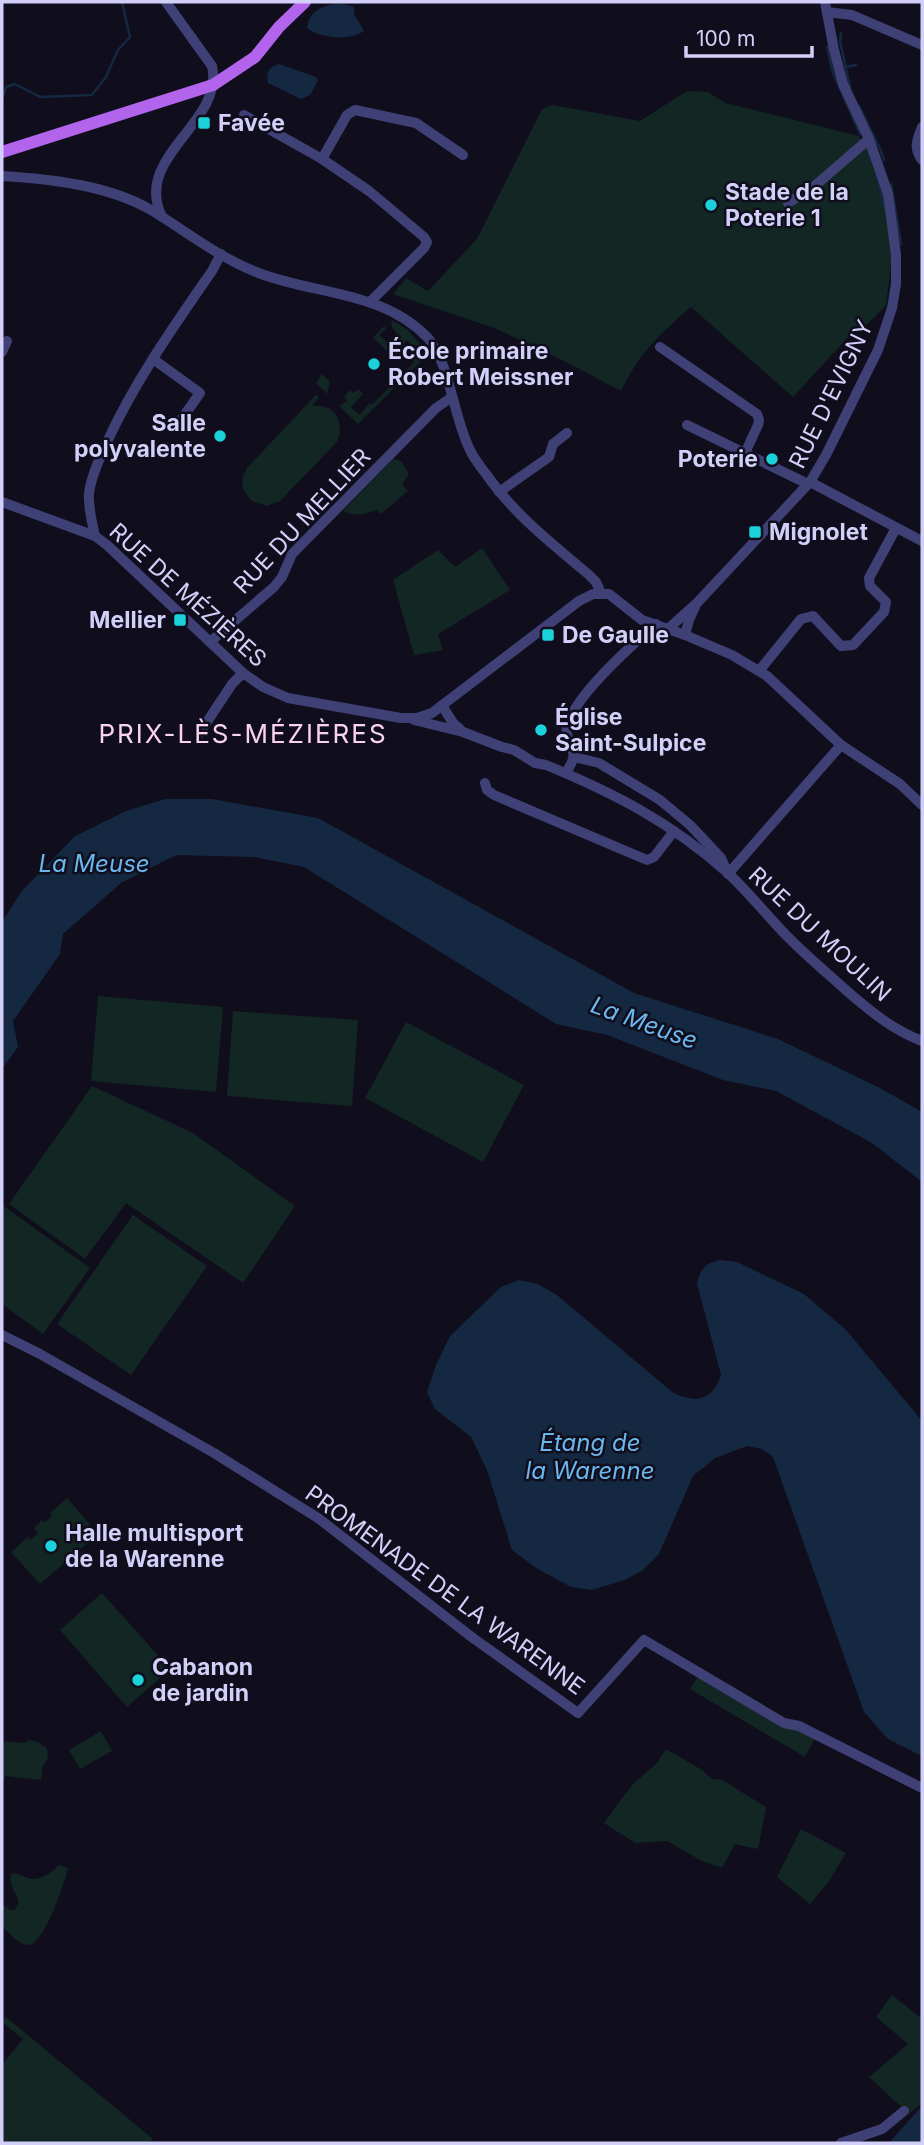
<svg xmlns="http://www.w3.org/2000/svg" width="924" height="2145" font-family="Inter,sans-serif">
<rect width="100%" height="100%" fill="#100e1d"/>
<g fill="#122624">
<path d="M687 91 708 92 725 103 859 136 871 152 887 206 892 254 886 306 855 336 850 335 793 397 691 307C660 334 639 353 621 391L564 361 497 329 393 294 406 278 428 291 477 239 542 109 553 105 640 121Z"/>
<path d="M392 320 408 330 428 354 358 424 316 383 322 374 330 382 327 393 340 406 347 400 344 397 350 390 353 393 358 389 363 394 351 407 359 415 370 403 372 405 414 362 413 360 419 353 407 340 394 352H388L373 338 384 326 386 328 379 335 391 346 400 337 393 329 391 323Z"/>
<path d="M316 395 319 398 313 404V406C336 403 345 424 337 442L280 501 267 506 252 501 243 490 242 479 247 468Z"/>
<path d="M393 459 401 461 409 474 402 484 408 491 381 514 377 510C366 514 354 517 343 511Z"/>
<path d="M482 548 510 590 438 634 443 650 414 655 393 580 438 550 455 567Z"/>
<path d="M98 996 223 1007 216 1092 91 1081Z"/>
<path d="M233 1011 358 1020 352 1106 227 1096Z"/>
<path d="M406 1022 524 1085 483 1162 365 1098Z"/>
<path d="M92 1086 193 1133 295 1206 243 1283 126 1203 85 1259 9 1204Z"/>
<path d="M2 1205 90 1268 43 1334 2 1304Z"/>
<path d="M133 1215 207 1266 131 1375 57 1324Z"/>
<path d="M67 1498 98 1534 40 1584 11 1552 28 1537 30 1540 38 1533 34 1528 42 1520 44 1523 52 1516 50 1513Z"/>
<path d="M102 1593 170 1669 127 1707 60 1630Z"/>
<path d="M699 1675 815 1738 805 1757 690 1689Z"/>
<path d="M101 1731 112 1751 80 1769 69 1750Z"/>
<path d="M29 1740 38 1742 47 1749 48 1759 43 1765 41 1780 6 1776 2 1782V1741L24 1743Z"/>
<path d="M666 1749 702 1770 712 1779 722 1780 766 1807 758 1849 735 1844 722 1868 700 1860 667 1841 635 1843 604 1823 632 1785 657 1763Z"/>
<path d="M801 1829 846 1853 829 1881 810 1904 777 1877Z"/>
<path d="M59 1865 68 1868C65 1882 44 1944 29 1945 18 1945 10 1933 2 1927V1904L10 1910H15L19 1902C16 1892 8 1885 11 1874 19 1873 21 1876 28 1878 38 1882 52 1873 59 1865Z"/>
<path d="M892 1995 922 2019V2103L909 2114 869 2077 908 2044 876 2017Z"/>
<path d="M6 2017 153 2139 149 2143H2V2065L23 2039 2 2022Z"/>
</g>
<g fill="#142841">
<path d="M344 4 354 7V14L364 31C348 41 322 39 307 28 309 9 327 3 344 4Z"/>
<path d="M279 64 316 77 318 81 310 95 301 99 268 83C266 73 268 67 279 64Z"/>
<path d="M165 799H212L318 818 634 993 778 1039 880 1088 922 1112V1182L872 1143 776 1091 723 1080 607 1035 556 1024 304 867 254 857 176 855 121 883 63 934 60 954 13 1021 18 1047 2 1069V922L21 892 75 836 126 811Z"/>
<path d="M720 1260 737 1262 804 1294 846 1330 922 1421V1756L888 1739 864 1712 773 1457 762 1449 747 1446 715 1458 693 1476 659 1554 643 1570 625 1580 591 1590 571 1587 536 1568 512 1550 487 1470 471 1437 435 1409 427 1392 436 1365 450 1336 501 1287 519 1280 538 1284 557 1295 672 1392C695 1404 713 1401 721 1375L697 1283C701 1268 705 1264 720 1260Z"/>
<path d="M922 2106V2143H889Z"/>
</g>
<g fill="none" stroke-linecap="round" stroke-linejoin="round">
<g stroke="#142841" stroke-width="2.5">
<path d="M841 33 840 41 850 87"/>
<path d="M827 47 833 73 860 134"/>
<path d="M845 67 856 65"/>
<path d="M2 99 6 87 15 84 40 97 92 95 106 77 118 50 130 37 122 2"/>
<path d="M859 106 880 149 884 160"/>
<path d="M866 148 872 163"/>
<path d="M876 173 884 207"/>
<path d="M891 184 901 244"/>
</g>
<g stroke="#3f4076" stroke-width="10">
<path d="M827 12 852 15 922 45"/>
<path d="M244 115 322 159 369 191 424 237 427 242 424 248 370 302"/>
<path d="M922 127C917 140 913 148 922 160"/>
<path d="M322 159 347 115 355 110 416 123 463 155"/>
<path d="M2 176C50 179 108 185 151 210 186 231 218 257 256 272 313 295 383 290 428 338 450 363 454 421 471 452 475 460 481 467 486 474 514 514 551 543 588 574L596 582 601 593"/>
<path d="M788 203 810 190 869 139"/>
<path d="M162 217C132 156 225 123 212 66L166 2"/>
<path d="M660 347 757 414 759 420 758 425 745 453"/>
<path d="M2 352 7 341"/>
<path d="M153 359 200 393 176 427"/>
<path d="M687 425 808 484"/>
<path d="M810 482 922 541"/>
<path d="M499 492 549 457 553 444 567 433"/>
<path d="M2 502 95 536 107 545 243 673 263 687 288 698 401 718H417L432 713 579 601 593 594H609L642 620 685 635 732 655 767 676 841 745 900 784 922 805"/>
<path d="M95 536C92 523 88 507 89 493 91 476 100 458 107 442 135 381 174 326 212 271L221 254"/>
<path d="M669 628 697 603 810 482 826 455 878 350 892 308 896 284V255L888 194 869 139 843 84 834 50 825 2"/>
<path d="M685 635 689 620 695 607"/>
<path d="M210 642 274 587 282 577 292 554 436 408 452 397"/>
<path d="M759 671 801 619 813 616 841 646 853 645 884 612 886 602 870 586 869 578 896 528"/>
<path d="M443 707 453 723 460 729"/>
<path d="M414 720 463 732 502 747 514 750 535 763 546 765C616 794 672 823 729 874 748 892 765 913 784 933 803 953 826 972 847 991 870 1011 893 1030 922 1041"/>
<path d="M199 734 232 684 243 673"/>
<path d="M574 757 599 763 660 800 690 825 721 858 728 874 841 745"/>
<path d="M566 773C568 769 572 763 573 759 576 747 564 739 567 727 573 697 632 645 656 624"/>
<path d="M485 783 487 790 494 795 647 860 654 857 674 831"/>
<path d="M2 1335 40 1354 214 1453 318 1518 473 1638 578 1713 644 1640 784 1723 799 1726 922 1788"/>
<path d="M841 2143 882 2129 904 2111"/>
</g>
<path stroke="#b264ec" stroke-width="12" d="M2 152 213 85 255 57 279 27 305 2"/>
</g>
<g fill="#1bd1da" stroke="#100e1d" stroke-width="2.5">
<rect x="197" y="116" width="14" height="14" rx="3.5"/>
<circle cx="711" cy="205" r="7"/>
<circle cx="374" cy="364" r="7"/>
<circle cx="220" cy="436" r="7"/>
<circle cx="772" cy="459" r="7"/>
<rect x="748" y="525" width="14" height="14" rx="3.5"/>
<rect x="173" y="613" width="14" height="14" rx="3.5"/>
<rect x="541" y="628" width="14" height="14" rx="3.5"/>
<circle cx="541" cy="730" r="7"/>
<circle cx="51" cy="1546" r="7"/>
<circle cx="138" cy="1680" r="7"/>
</g>
<g text-anchor="middle" stroke-width="5" stroke-linejoin="round" paint-order="stroke">
<g font-size="23" font-weight="bold" fill="#d2d0f9" stroke="#100e1d" text-anchor="start">
<text x="218" y="131">Favée</text>
<text x="725" y="200">Stade de la<tspan x="725" dy="26">Poterie 1</tspan></text>
<text x="388" y="359">École primaire<tspan x="388" dy="26">Robert Meissner</tspan></text>
<text x="206" y="431" text-anchor="end">Salle<tspan x="206" dy="26">polyvalente</tspan></text>
<text x="758" y="467" text-anchor="end">Poterie</text>
<text x="769" y="540">Mignolet</text>
<text x="166" y="628" text-anchor="end">Mellier</text>
<text x="562" y="643">De Gaulle</text>
<text x="555" y="725">Église<tspan x="555" dy="26">Saint-Sulpice</tspan></text>
<text x="65" y="1541">Halle multisport<tspan x="65" dy="26">de la Warenne</tspan></text>
<text x="152" y="1675">Cabanon<tspan x="152" dy="26">de jardin</tspan></text>
</g>
<g font-size="23" fill="#d2d0f9" stroke="#100e1d">
<text transform="translate(831 394) rotate(-64)" y="8">RUE D'EVIGNY</text>
<text transform="translate(302 521) rotate(-47)" y="8">RUE DU MELLIER</text>
<text transform="translate(188 595) rotate(42)" y="8">RUE DE MÉZIÈRES</text>
<text transform="translate(820 934) rotate(43)" y="8">RUE DU MOULIN</text>
<text transform="translate(445 1590) rotate(36)" y="8">PROMENADE DE LA WARENNE</text>
</g>
<g font-size="24" font-style="italic" fill="#6ab7ed" stroke="#100e1d">
<text x="94" y="872">La Meuse</text>
<text transform="translate(644 1023) rotate(20)" y="8">La Meuse</text>
<text x="590" y="1451">Étang de<tspan x="590" dy="28">la Warenne</tspan></text>
</g>
<g font-size="26" letter-spacing="2" fill="#f9d2ed" stroke="#100e1d">
<text x="243" y="743">PRIX-LÈS-MÉZIÈRES</text>
</g>
</g>
<rect width="924" height="2145" fill="none" stroke="#d2d0f9" stroke-width="7"/>
<path d="M686 46v10h126v-10" fill="none" stroke="#d2d0f9" stroke-width="3.5"/>
<text x="696" y="46" font-size="21" fill="#d2d0f9" stroke="#100e1d" stroke-width="5" paint-order="stroke">100 m</text>
</svg>
